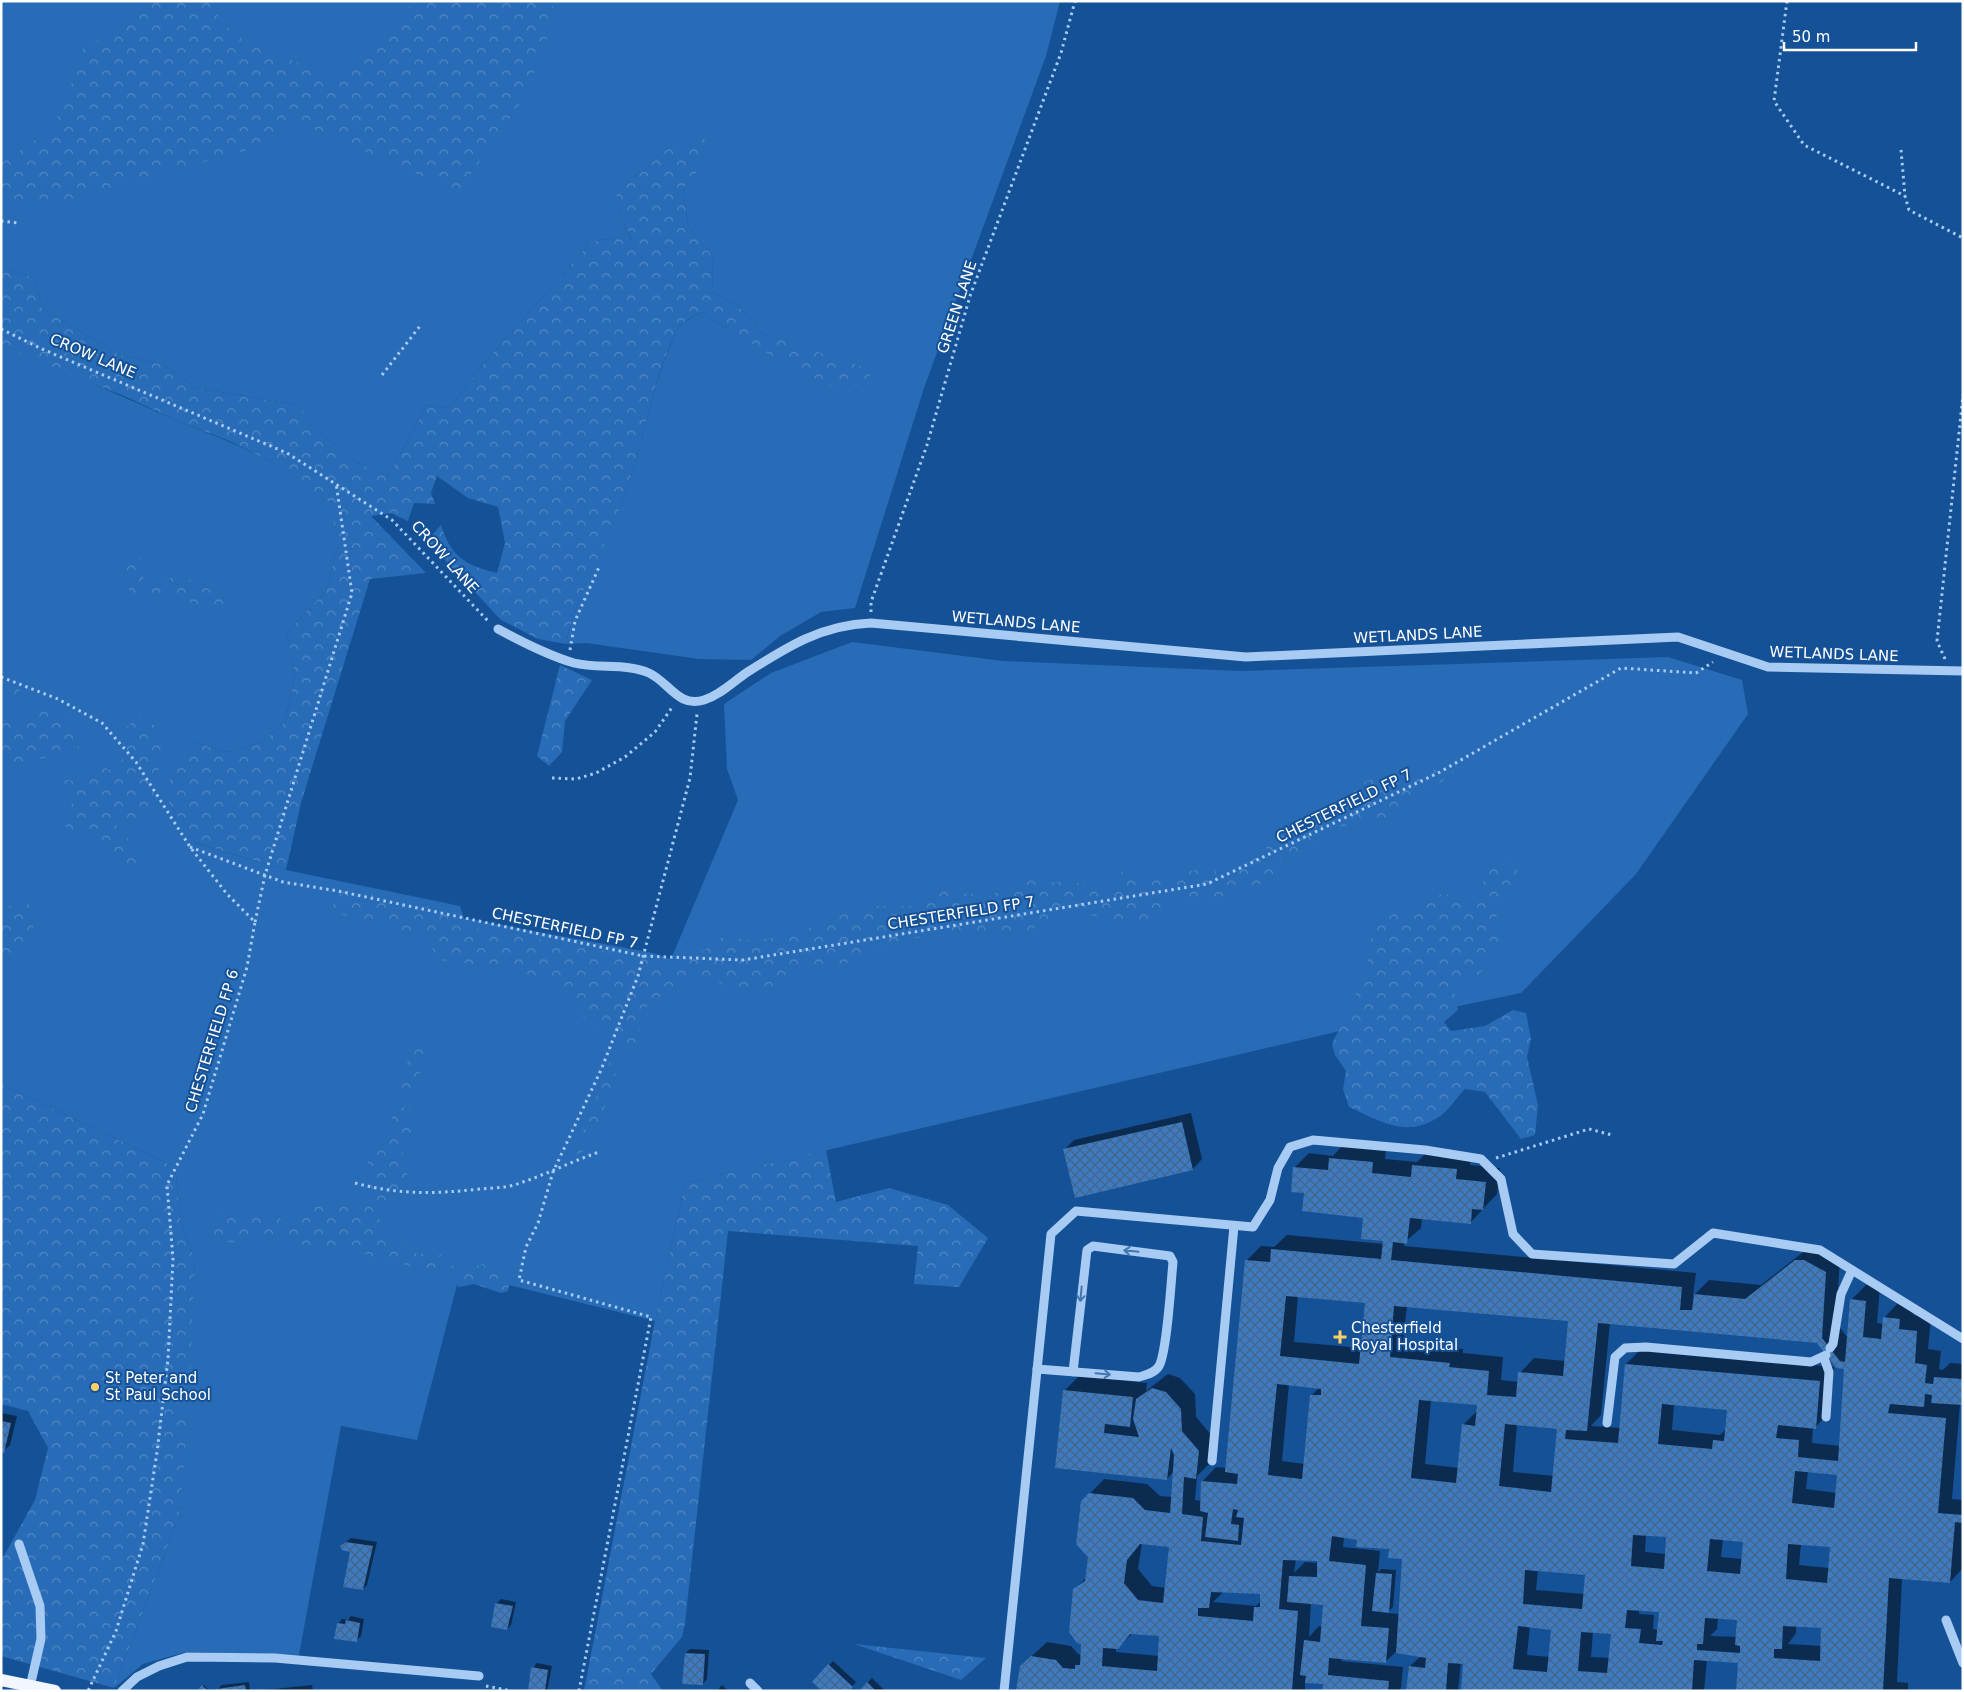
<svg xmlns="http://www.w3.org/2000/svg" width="1964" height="1692" font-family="'DejaVu Sans',sans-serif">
<defs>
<pattern id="forest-crowns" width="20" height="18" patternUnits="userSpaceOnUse" patternTransform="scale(1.25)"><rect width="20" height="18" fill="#286bb6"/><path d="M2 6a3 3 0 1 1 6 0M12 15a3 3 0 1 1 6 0" fill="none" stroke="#5389c5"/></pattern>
<pattern id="building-cross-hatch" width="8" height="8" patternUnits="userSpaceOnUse" patternTransform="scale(1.25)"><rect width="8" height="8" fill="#3d7abf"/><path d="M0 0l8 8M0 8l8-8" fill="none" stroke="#44658b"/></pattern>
</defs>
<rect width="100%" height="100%" fill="#155197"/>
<g fill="#286bb6">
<path d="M1 1H1060L1046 56 924 388 855 608 821 612 780 636 751 660 699 659 586 643 566 644C577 594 603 550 622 503 643 447 651 384 677 330 681 322 694 317 701 312L728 329 811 351 763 334 739 307 712 292 713 257 688 225 683 187 696 174 662 152 642 172 616 188 621 216 632 242 617 238 592 241 479 369 450 408 427 405 388 476 356 462 324 435 297 405 196 388 164 365 118 354 42 308 34 278 1 265Z"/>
<path d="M1 344C60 369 118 395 176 420 207 433 238 444 267 460 289 472 310 489 330 503L339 543 325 592 287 632 295 675 285 722 263 742 227 752 194 742 195 843 286 870 460 906 464 918 653 953 671 959 738 800 727 769 724 704 771 673 852 642 1003 661 1240 671 1668 657 1742 680 1748 714 1636 874 1521 993 1340 1031 685 1183 655 1321 460 1273 417 1440 341 1426 299 1655 186 1652 143 1664 114 1688 179 1516 195 1260 181 1222 175 1167 1 1084Z"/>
</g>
<g fill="url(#forest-crowns)">
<path d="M151 1H215L218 17 234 35 336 80 385 39 414 1H551L550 5 558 10 525 97 458 192 294 121 247 150 42 207 1 198V164L52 128 68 95 85 41 110 40Z"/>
<path d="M706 134 696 174 683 188 688 225 713 257 712 292 739 307 763 334 860 366 871 374 857 386H829L785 364 701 312C694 316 681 322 677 330 651 382 643 448 622 503 604 550 577 594 566 644L538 639 501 620 427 541 441 525C451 557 465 565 497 573L505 543 498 507 468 498 437 476 431 493 435 504 414 503 408 521 391 513 371 516 426 573 370 579 301 803 286 870 196 843 169 804 170 770 194 742 227 752 263 742 285 722 295 675 287 632 325 592 338 546 330 503 269 461 232 442 176 420 122 395 82 380 1 344V265L34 278 42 308 118 354 164 365 196 388 297 405 324 435 356 462 388 476 427 405 450 408 479 369 592 241 617 238 632 241 621 216 615 188 642 172 662 152Z"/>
<path d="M130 556 140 558 148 568 141 582 154 587 170 578 181 575 228 599 224 612 212 611 205 605 195 606 175 593 166 599 157 594 150 598 130 595 129 583 120 570Z"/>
<path d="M560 665 592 680 565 721 562 752 549 766 537 756Z"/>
<path d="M1 681 21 687 13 702 1 698Z"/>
<path d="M39 700 73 721 71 728 79 734V748L30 762 20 772 1 757V707L16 730Z"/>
<path d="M141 715 165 734 156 785 145 821 130 829 121 822H113L148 861 137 873 121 866 85 826 73 832 64 825 65 809 75 802 72 792 59 790 58 783 61 779 73 781 76 786 93 766 100 765 109 770 122 761 126 728Z"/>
<path d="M1446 760 1454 767 1452 774 1405 809 1386 820 1330 828 1322 845 1296 857 1289 855 1280 859 1265 847 1275 833 1294 840 1309 833 1318 815 1345 809C1356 783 1363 776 1392 780L1401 771 1429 773Z"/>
<path d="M1255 855 1271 860 1278 867 1274 878 1266 879 1254 889 1240 877V885L1227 899 1204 897 1195 902 1182 892 1166 889 1157 896 1165 911 1145 924 1125 925 1105 917 1068 913 1027 932 924 936 861 954 844 965H813L788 978 776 987H726L710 976 679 978 671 989 648 1005 639 1019 640 1033 632 1050 600 1031 578 1012 559 988 518 970 440 960 422 934 417 933 406 937 400 936 393 925 383 921 372 923 335 913 333 903 344 890 361 895 377 894 413 911 427 906 450 910 455 925 636 956 669 965 695 957 724 936 752 941 791 935 865 906H922L944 891 990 896 1010 885 1030 879 1049 883 1065 881 1095 886 1113 885 1121 872 1158 877 1213 867 1222 881 1240 861Z"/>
<path d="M1515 862 1521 881 1497 906 1496 925 1504 945 1478 975 1451 978 1458 1010 1444 1022 1451 1031 1485 1026 1513 1010 1526 1013 1531 1039 1527 1057 1538 1105 1535 1135 1521 1139 1485 1092 1465 1089C1456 1098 1448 1112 1437 1118 1406 1138 1379 1121 1349 1107L1343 1089 1346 1071 1335 1055 1332 1044C1352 1001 1371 975 1372 926L1405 908 1416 913 1436 894 1455 896 1466 903H1478L1483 882 1492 864Z"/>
<path d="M20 897C24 901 29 905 32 908 44 931 16 949 1 962V918L5 910Z"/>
<path d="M424 1042 428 1050 412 1096 402 1091 400 1080 414 1045Z"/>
<path d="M612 1055 618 1062 612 1092 582 1153 573 1156 578 1138 585 1127Z"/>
<path d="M1 1084 175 1167 181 1222 195 1260 188 1421 179 1516 114 1688 1 1656V1561L35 1500 48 1448 28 1411 1 1404Z"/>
<path d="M400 1107 410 1109 412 1130 402 1151 407 1175 398 1199 386 1211 375 1215 386 1225 383 1238 411 1247 417 1254 431 1253 446 1256C455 1275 467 1268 484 1264L487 1273 502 1270 511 1275 508 1291 501 1293 474 1284 459 1287 451 1276 444 1272 428 1275 407 1265 375 1258 339 1245 326 1253 264 1235 248 1243 222 1242 206 1230 223 1210 261 1219 274 1214 293 1229 299 1226V1212L312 1202C333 1206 351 1211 368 1195V1152L383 1142 393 1115Z"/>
<path d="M826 1150 836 1202 889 1188 948 1205 988 1238 959 1287 914 1284 918 1246 728 1231 685 1623 682 1637 651 1674 663 1691H584L655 1321 685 1183Z"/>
<path d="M854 1644 986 1658 961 1680Z"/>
</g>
<g fill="#0007" fill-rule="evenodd">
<path d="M1191 1113 1202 1159 1193 1169 1064 1150 1074 1140Z"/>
<path d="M1344 1144 1386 1148 1385 1159 1417 1162 1428 1151 1471 1155 1470 1165 1500 1168 1497 1194 1470 1223 1422 1218 1421 1228 1405 1242 1404 1246 1696 1273 1693 1296 1709 1280 1761 1285 1811 1246 1840 1257 1836 1323 1848 1338 1851 1300 1866 1285 1880 1286 1877 1323 1883 1324 1884 1318 1898 1303 1914 1305 1913 1315 1931 1317 1928 1349 1941 1351 1939 1369 1943 1370 1950 1363 1963 1364V1404H1960L1952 1499 1963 1500V1568L1950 1582 1902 1578 1897 1682 1908 1683V1691H1737L1740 1662 1707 1659 1704 1691H1462L1465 1663 1461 1662 1458 1691H1408L1410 1666 1421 1656 1398 1650 1385 1662 1342 1658 1341 1661 1403 1667 1401 1688 1398 1691H1323L1324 1683 1305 1681V1691H1017L1021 1666 1047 1642 1071 1646 1078 1654 1082 1655V1643L1074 1590 1087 1577 1089 1557 1082 1502 1104 1479 1147 1484 1160 1496 1172 1497 1174 1471 1167 1479 1057 1467 1065 1390 1079 1376 1147 1383 1146 1391 1168 1374 1180 1378 1195 1394 1196 1417 1212 1436 1210 1463 1197 1476 1195 1500 1201 1501 1202 1482 1216 1467 1227 1468 1247 1260 1261 1246 1274 1247 1287 1235 1384 1244V1240L1365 1216 1305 1192 1294 1168 1309 1153 1333 1156ZM1298 1295 1366 1302 1362 1348 1294 1342ZM1407 1305 1569 1320 1565 1361 1534 1358 1520 1373 1519 1382 1501 1380 1503 1357 1463 1353V1349L1403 1343ZM1610 1323 1817 1341 1845 1367 1840 1446 1812 1443 1813 1427H1815L1830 1413 1834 1367 1640 1350 1626 1364 1621 1428 1591 1426 1601 1415ZM1289 1384 1320 1387 1312 1395 1305 1464 1282 1461ZM1431 1400 1479 1404 1478 1410 1463 1425 1459 1468 1425 1464ZM1674 1404 1728 1409 1727 1428 1720 1435 1672 1430ZM1517 1424 1558 1428 1554 1476 1513 1472ZM1808 1471 1838 1474 1837 1493 1806 1489ZM1646 1534 1668 1536 1666 1554 1645 1552ZM1344 1537 1391 1548 1404 1558 1400 1614 1387 1613 1393 1607 1396 1570 1381 1569 1378 1572 1380 1551 1343 1547ZM1723 1539 1744 1541 1742 1559 1721 1557ZM1142 1543 1171 1546 1166 1588 1152 1586 1138 1569ZM1801 1544 1831 1546 1829 1568 1799 1565ZM1296 1559 1318 1560V1563L1305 1562 1294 1573ZM1538 1570 1586 1574 1584 1594 1536 1590ZM1223 1592 1262 1593V1600L1256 1606 1213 1602ZM1311 1602 1325 1604 1323 1627 1319 1626 1309 1637ZM1639 1610 1660 1611 1658 1630 1653 1629 1654 1615 1639 1614ZM1718 1618 1738 1619 1737 1637 1710 1636 1717 1629ZM1796 1625 1823 1626 1822 1646 1788 1644 1796 1633ZM1530 1626 1553 1629 1550 1657 1527 1655ZM1593 1631 1612 1633 1610 1658 1591 1657ZM1133 1633 1160 1635 1159 1656 1116 1652V1648Z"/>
<path d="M1 1413 17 1416 10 1445 1 1453Z"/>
<path d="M351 1538 377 1542 367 1585 363 1589 351 1551 341 1546Z"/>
<path d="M501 1599 516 1602 511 1625 507 1629 496 1604Z"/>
<path d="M351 1616 364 1619 361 1636 356 1641 338 1624 342 1619 348 1620Z"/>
<path d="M690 1649 709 1650 707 1679 703 1684 686 1653Z"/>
<path d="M833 1661 856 1682 848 1691 814 1682Z"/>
<path d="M537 1663 552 1666 547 1691H529L533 1668Z"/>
<path d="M872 1678 885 1691H860Z"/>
<path d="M249 1682 250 1691H216L222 1685Z"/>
<path d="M204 1685 209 1691H199Z"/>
<path d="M312 1685 313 1691H264L265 1690Z"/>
<path d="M722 1685 728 1691H717Z"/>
</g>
<g fill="url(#building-cross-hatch)" fill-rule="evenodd">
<path d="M1182 1122 1193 1170 1075 1198 1063 1149Z"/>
<path d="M1329 1158 1373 1162 1372 1173 1411 1177 1412 1165 1457 1169 1456 1179 1486 1182 1483 1210 1472 1209 1471 1224 1410 1218 1407 1244 1393 1242 1391 1260 1682 1287 1680 1310H1692L1694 1294 1745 1299 1795 1260H1804L1826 1272 1822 1338 1840 1361 1845 1362 1850 1299 1866 1301 1863 1337 1881 1339 1883 1317 1900 1319 1899 1329 1917 1331 1915 1363 1927 1365 1925 1383 1933 1384 1934 1377 1963 1379V1405L1931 1403 1932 1395 1925 1394 1924 1407 1890 1404 1888 1413 1946 1418 1938 1513 1963 1515V1523L1955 1522 1950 1583 1889 1578 1883 1691H1736L1738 1663 1694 1660 1692 1691H1461L1463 1664 1448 1663 1446 1691H1406L1409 1666 1425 1668 1426 1658 1396 1653 1402 1559 1388 1558 1389 1549 1356 1547 1357 1540 1332 1536 1329 1561 1366 1565 1361 1626 1389 1628 1386 1663 1329 1658 1328 1675 1389 1681 1388 1691H1322L1323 1684 1305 1683 1306 1676 1300 1675 1304 1640 1320 1642 1323 1605 1287 1602 1289 1576 1317 1577V1561L1283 1560 1279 1609 1298 1611 1292 1691H1016L1020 1666 1031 1656 1056 1660 1063 1668 1075 1669V1665H1080L1081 1644 1077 1643 1069 1632 1073 1589 1085 1581 1088 1557 1076 1544 1081 1501 1089 1493 1133 1498 1145 1510 1170 1513 1174 1455 1171 1448 1167 1480 1055 1468 1063 1390 1133 1397 1130 1427 1105 1424 1104 1433 1139 1437 1133 1419 1136 1399 1152 1388 1166 1392 1181 1409 1182 1431 1199 1451 1196 1479 1184 1477 1182 1514 1203 1517 1201 1541 1241 1545 1244 1518 1236 1517 1238 1510 1233 1509 1231 1524 1239 1525 1238 1541 1205 1537 1208 1513 1200 1511 1201 1481 1237 1484 1238 1474 1225 1472 1245 1260 1270 1262 1271 1249 1381 1259 1383 1241 1361 1239 1363 1218 1302 1211 1304 1193 1291 1192 1293 1167 1328 1170ZM1286 1296 1365 1303 1359 1364 1280 1356ZM1394 1306 1568 1321 1563 1376 1518 1372 1516 1397 1487 1395 1489 1371 1449 1367 1450 1363 1390 1357ZM1598 1323 1817 1343 1836 1368 1844 1369 1838 1461 1798 1457 1799 1440 1776 1438 1778 1425 1816 1429 1820 1381 1625 1364 1618 1443 1565 1439 1566 1430 1587 1431ZM1277 1384 1321 1389V1395H1310L1302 1479 1268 1475ZM1419 1400 1477 1405 1475 1426 1462 1424 1456 1483 1411 1478ZM1662 1404 1727 1410 1724 1441 1713 1440 1712 1449 1658 1444ZM1505 1424 1557 1429 1551 1492 1499 1486ZM1795 1471 1837 1475 1834 1508 1792 1503ZM1633 1535 1666 1537 1664 1569 1631 1566ZM1710 1539 1743 1542 1740 1574 1707 1571ZM1140 1544 1169 1547 1163 1603 1138 1600 1124 1583 1127 1560ZM1788 1544 1830 1547 1827 1583 1786 1579ZM1525 1570 1585 1575 1582 1609 1523 1604ZM1211 1592 1260 1594V1607H1254L1253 1621 1198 1616V1608H1209ZM1627 1610 1659 1612 1656 1641H1663L1662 1645 1639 1643 1641 1629 1625 1628ZM1705 1618 1737 1620 1735 1645 1740 1646V1653L1697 1650V1644H1703ZM1518 1626 1551 1630 1547 1672 1513 1669ZM1783 1626 1821 1628 1820 1661 1774 1658V1649H1782ZM1581 1632 1611 1634 1607 1673 1578 1671ZM1130 1634 1159 1636 1157 1671 1102 1666 1103 1648 1118 1649Z"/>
<path d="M1 1421 11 1423 4 1453 1 1454Z"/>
<path d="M346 1542 373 1546 363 1590 343 1587 350 1552 342 1550 340 1546Z"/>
<path d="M1376 1573 1392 1574 1389 1613 1372 1611Z"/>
<path d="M495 1603 513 1606 507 1630 491 1627Z"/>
<path d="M346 1620 360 1623 357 1642 334 1639 337 1623 345 1624Z"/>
<path d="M685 1653 705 1654 703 1685 682 1684Z"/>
<path d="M828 1664 853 1687 850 1691H822L812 1682Z"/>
<path d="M531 1667 548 1670 545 1691H528Z"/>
<path d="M867 1682 876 1691H859Z"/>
<path d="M202 1685 208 1691H197Z"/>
<path d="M245 1685 246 1691H217L216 1689Z"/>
</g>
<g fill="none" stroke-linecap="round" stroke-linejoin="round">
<g stroke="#a7cbf2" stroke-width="3" stroke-dasharray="2.5 4" stroke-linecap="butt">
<path d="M1787 1 1774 101 1804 145 1905 196"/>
<path d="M1901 150 1905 196 1909 210 1963 238"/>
<path d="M1 221 19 223"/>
<path d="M1 329 42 349 287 453 392 520 489 622"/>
<path d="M382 375 420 326"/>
<path d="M871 612V602L927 445 970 296 1061 53 1075 1"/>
<path d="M570 650 575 621 600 565"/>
<path d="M1945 659 1937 641 1963 395"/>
<path d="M1 677 58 699 102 723 136 762 190 847 227 894 255 922 247 967 203 1114 167 1185 173 1259 168 1359 157 1452 143 1544 116 1631 88 1691"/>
<path d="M552 778 576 779 596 773 625 757 655 732 673 706"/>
<path d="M190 847 283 882 338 891 643 956 743 960 1207 884 1440 772 1621 668 1696 673 1713 662"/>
<path d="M255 922 265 875 352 593 336 483"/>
<path d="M1496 1158 1589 1129 1612 1135"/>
<path d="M355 1183C399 1195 435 1194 480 1189 491 1188 503 1188 514 1185 543 1176 570 1162 599 1152"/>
<path d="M486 1686 512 1691"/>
<path d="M579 1691 651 1317 519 1280 526 1247 538 1223 553 1172 601 1070 638 976 690 778 697 714"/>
</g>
<g stroke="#a7cbf2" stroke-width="9">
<path d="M498 629C522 642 547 655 574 663 598 669 627 663 649 673 669 682 678 708 704 700 720 695 733 682 746 673 787 647 821 625 871 623L1246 657 1678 637 1768 667 1963 671"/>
<path d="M1830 1348 1833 1344 1841 1294 1852 1270"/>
<path d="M1824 1358 1829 1372 1826 1417"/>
<path d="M1037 1369 1139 1377C1146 1375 1155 1373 1159 1366 1167 1352 1171 1282 1173 1262L1170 1256 1093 1246 1087 1250 1073 1372"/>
<path d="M1607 1423 1615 1357 1625 1348 1646 1347 1811 1362 1826 1355"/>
<path d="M1212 1461 1234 1226"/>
<path d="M19 1544 40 1606 41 1639 29 1691"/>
<path d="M1946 1620 1963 1663"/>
<path d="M750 1683 758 1691"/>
<path d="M122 1691 137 1677 159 1666 187 1657 275 1658 479 1676"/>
<path d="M1004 1691 1051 1234 1076 1211 1253 1227 1270 1200 1278 1168 1290 1147 1313 1140 1425 1150 1481 1159 1501 1179 1513 1234 1532 1254 1674 1264 1713 1233 1820 1250 1963 1339"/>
</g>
<path stroke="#f2f7ff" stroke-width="12" d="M1 1680 55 1691"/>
</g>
<defs><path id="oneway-shaft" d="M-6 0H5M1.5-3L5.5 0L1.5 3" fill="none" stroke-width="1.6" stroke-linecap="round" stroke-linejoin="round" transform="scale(1.25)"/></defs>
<g stroke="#4176b2">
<use href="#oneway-shaft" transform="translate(1131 1251) rotate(-174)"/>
<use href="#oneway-shaft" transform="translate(1081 1294) rotate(95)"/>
<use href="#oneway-shaft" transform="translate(1103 1374) rotate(5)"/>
</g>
<g fill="#ffd068" stroke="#155197" stroke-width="2">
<path d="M1337.5 1329.5h5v5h5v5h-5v5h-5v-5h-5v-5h5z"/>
<circle cx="95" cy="1387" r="5"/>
</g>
<g text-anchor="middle" stroke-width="4" stroke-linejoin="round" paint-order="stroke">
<g font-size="15" fill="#fff" stroke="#155197">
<text transform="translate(957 307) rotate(-72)" y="5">GREEN LANE</text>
<text transform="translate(93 356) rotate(23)" y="5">CROW LANE</text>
<text transform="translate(445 557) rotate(48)" y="5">CROW LANE</text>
<text transform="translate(1016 622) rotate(5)" y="5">WETLANDS LANE</text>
<text transform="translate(1418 635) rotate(-3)" y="5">WETLANDS LANE</text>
<text transform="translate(1834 654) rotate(2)" y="5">WETLANDS LANE</text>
<text transform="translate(1344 806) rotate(-26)" y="5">CHESTERFIELD FP 7</text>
<text transform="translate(961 913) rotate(-9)" y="5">CHESTERFIELD FP 7</text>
<text transform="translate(565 928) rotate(12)" y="5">CHESTERFIELD FP 7</text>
<text transform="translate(212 1041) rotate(-73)" y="5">CHESTERFIELD FP 6</text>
</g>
<g font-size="15" fill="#fff" stroke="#155197" text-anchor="start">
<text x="1351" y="1333">Chesterfield<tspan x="1351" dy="17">Royal Hospital</tspan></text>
<text x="105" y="1383">St Peter and<tspan x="105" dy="17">St Paul School</tspan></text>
</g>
</g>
<rect width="1964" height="1692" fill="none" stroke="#ffffff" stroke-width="5"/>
<path d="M1784 42v8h132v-8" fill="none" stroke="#ffffff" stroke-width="2.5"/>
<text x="1792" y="42" font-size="15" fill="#ffffff" stroke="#155197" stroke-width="4" paint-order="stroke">50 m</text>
</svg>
